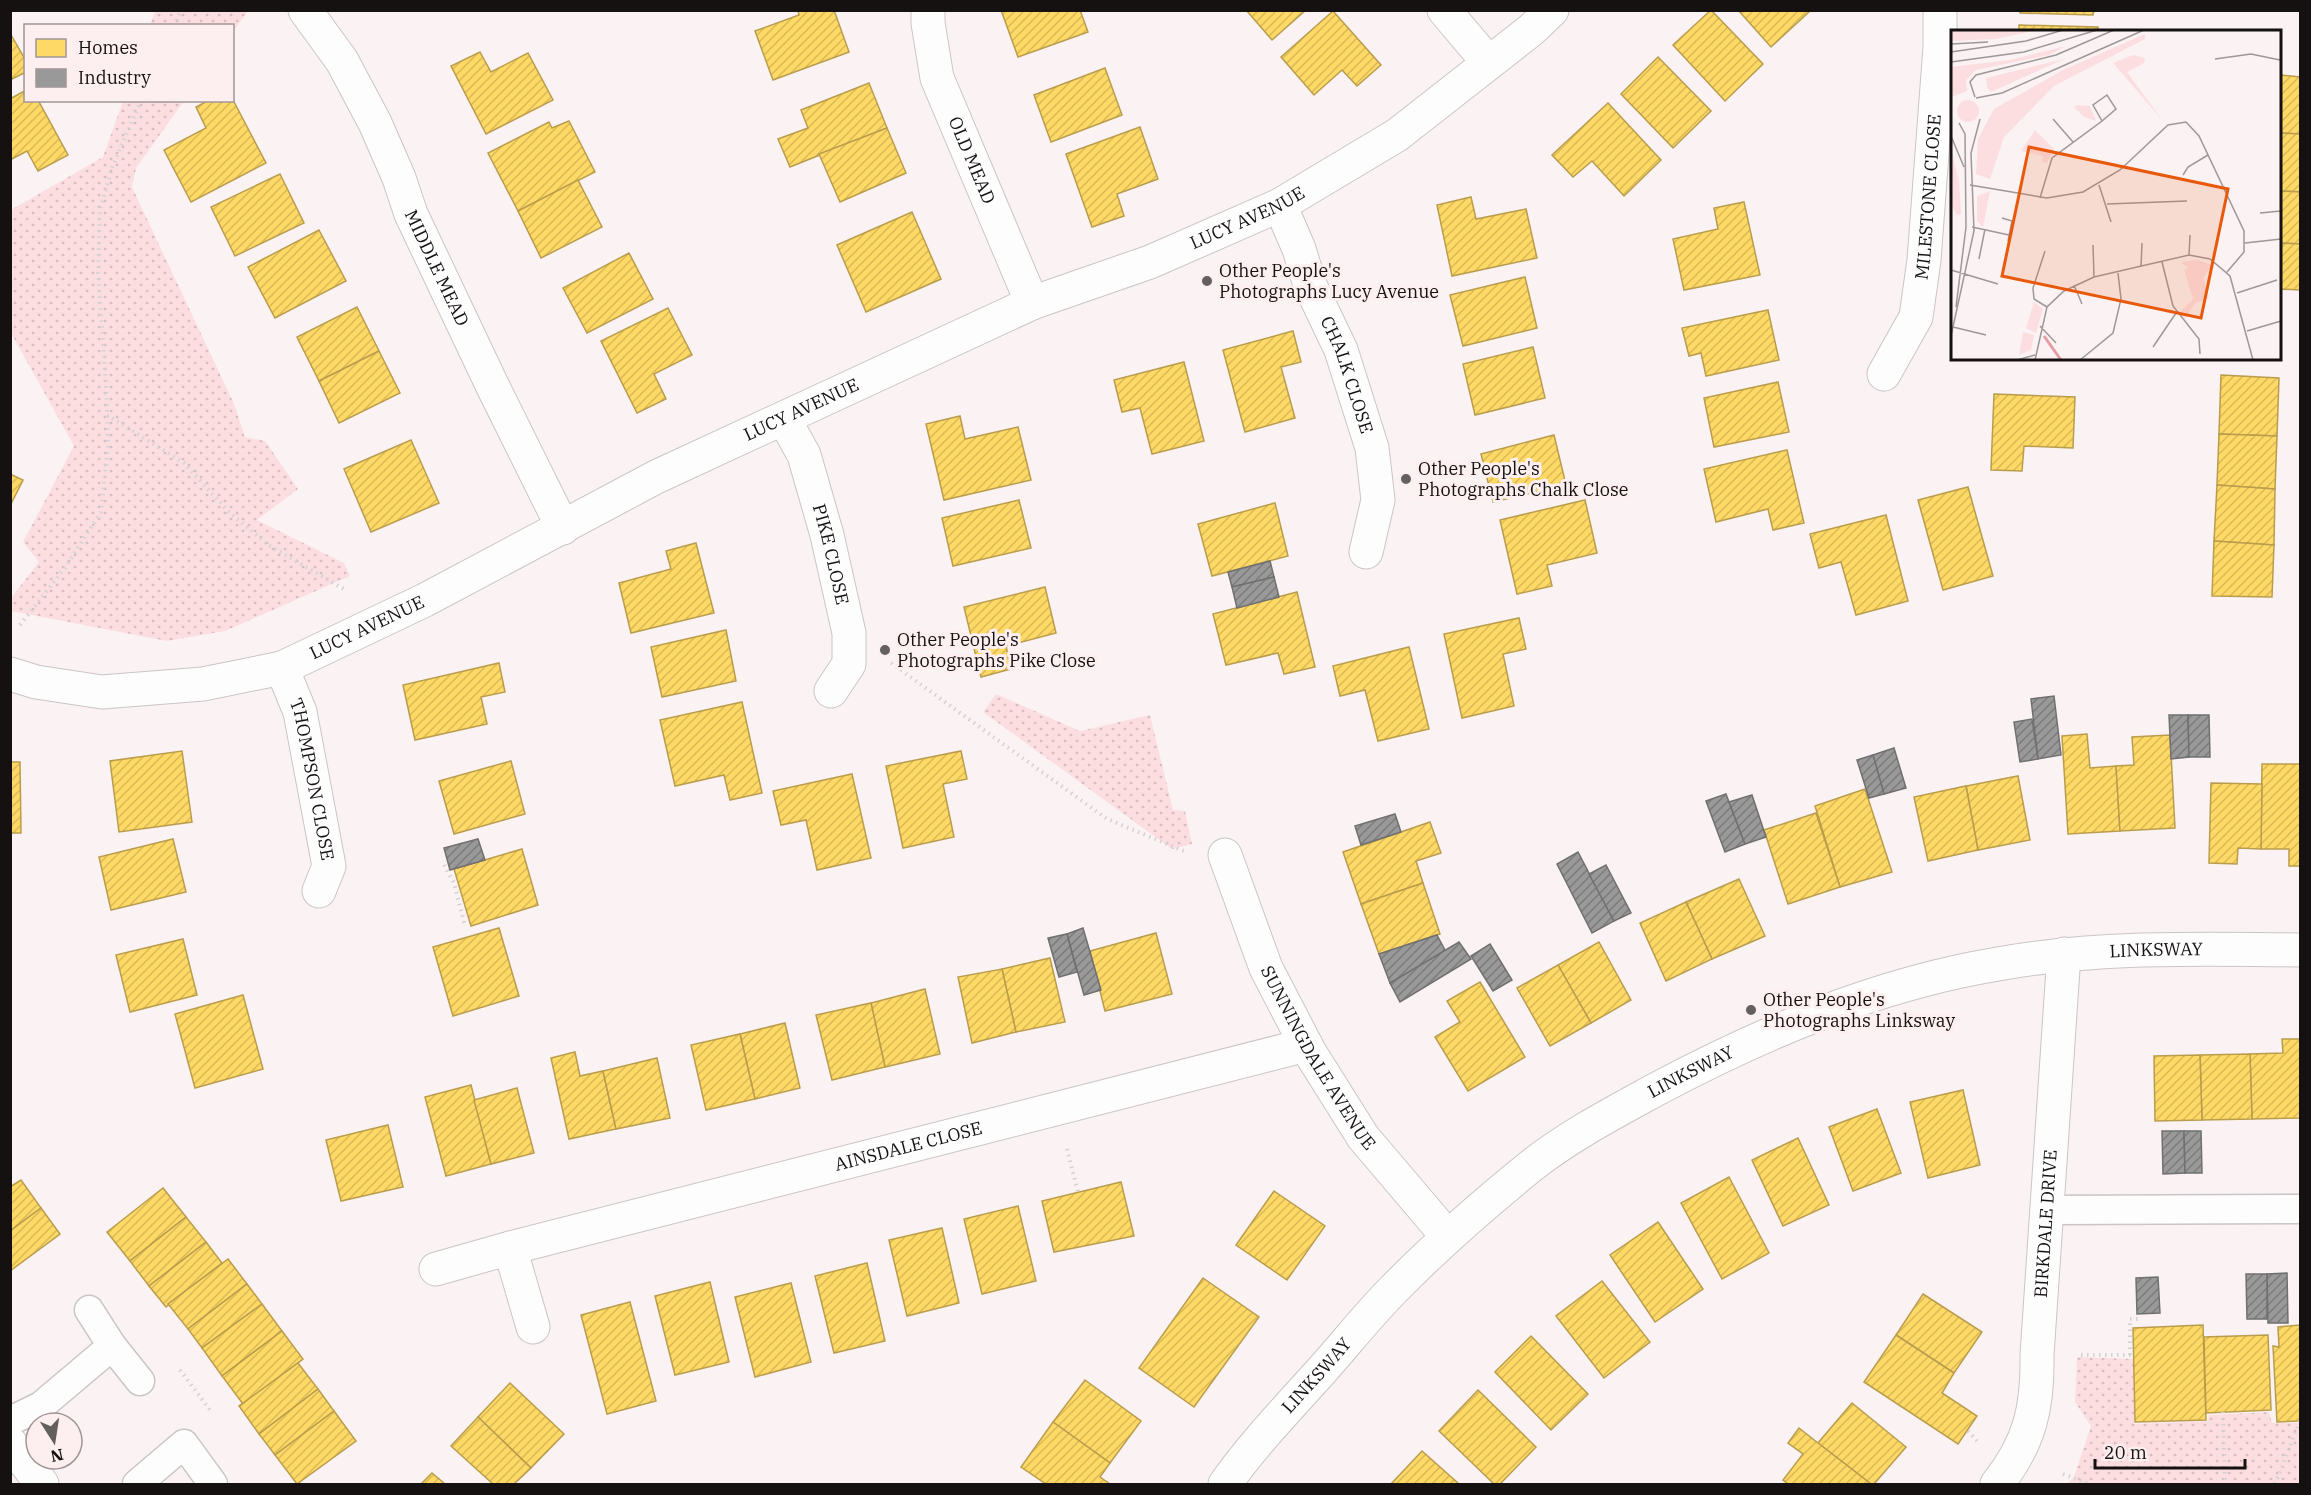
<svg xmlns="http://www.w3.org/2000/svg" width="2311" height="1495" font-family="'IBM Plex Serif',serif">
<defs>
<pattern id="grass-dots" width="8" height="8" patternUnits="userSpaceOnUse" patternTransform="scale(1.5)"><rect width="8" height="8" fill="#fcdee1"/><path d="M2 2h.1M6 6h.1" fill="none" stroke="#d7bdc0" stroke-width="1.8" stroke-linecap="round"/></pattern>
<pattern id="homes-hatch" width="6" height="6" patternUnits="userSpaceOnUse" patternTransform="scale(1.5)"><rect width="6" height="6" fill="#ffd966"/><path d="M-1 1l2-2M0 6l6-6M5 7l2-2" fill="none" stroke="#dab957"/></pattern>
<pattern id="industry-hatch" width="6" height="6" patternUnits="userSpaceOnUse" patternTransform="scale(1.5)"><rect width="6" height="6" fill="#999"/><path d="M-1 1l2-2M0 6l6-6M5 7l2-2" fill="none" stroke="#7c7b7b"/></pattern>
</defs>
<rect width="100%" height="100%" fill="#faf2f3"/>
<g fill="url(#grass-dots)">
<path d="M155 11 156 10 248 11 233 32 232 26 150 25Z"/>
<path d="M123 101H184L136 168 132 187 234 404 245 437 265 441 298 489 257 520 344 563 350 576 225 631 167 641 11 611V598L39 562 23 542 74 446 11 333V210L103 157Z"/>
<path d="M996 694 1080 731 1150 715 1173 810 1185 811 1192 844 1172 849 983 712Z"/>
<path d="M2077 1357 2134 1359V1424L2208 1421 2209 1415 2269 1412 2272 1423H2300V1484H2067L2074 1477 2091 1426 2075 1402Z"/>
</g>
<g fill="url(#homes-hatch)" stroke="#b99d4c" stroke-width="1.5">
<path d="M798 10H834L849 52 773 80 755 31 799 15Z"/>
<path d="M1001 10H1080L1088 32 1018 57Z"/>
<path d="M1246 10H1306L1272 40Z"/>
<path d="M1711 10 1763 64 1725 101 1673 45Z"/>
<path d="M1738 10H1807L1809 12 1771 47Z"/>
<path d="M2020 10H2094L2093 15 2020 13Z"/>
<path d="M1333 11 1381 65 1357 86 1342 70 1314 95 1281 57Z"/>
<path d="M2019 25 2098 27V32H2019Z"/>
<path d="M10 33 26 61V72L10 80Z"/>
<path d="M480 52 491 72 528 53 553 100 486 134 451 66Z"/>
<path d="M1658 57 1711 111 1673 148 1621 94Z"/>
<path d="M1105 68 1122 115 1051 142 1034 95Z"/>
<path d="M2280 75 2300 77V134L2280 133Z"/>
<path d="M869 83 887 128 790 167 778 139 808 128 801 110Z"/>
<path d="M26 90V100H38L68 155 38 171 27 151 10 160V99Z"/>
<path d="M232 98 266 163 191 202 164 150 206 128 196 107 209 100H232Z"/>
<path d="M1608 103 1661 160 1624 196 1592 161 1573 177 1552 155Z"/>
<path d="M569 121 595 172 518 211 488 153 549 122 552 128Z"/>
<path d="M1140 127 1158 179 1117 194 1124 216 1092 227 1066 154Z"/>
<path d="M887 128 906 173 840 202 819 154Z"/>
<path d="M2280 133 2300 134V192L2280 191Z"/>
<path d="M280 174 304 223 235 256 211 207Z"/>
<path d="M578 180 602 227 541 258 518 211Z"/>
<path d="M2280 191 2300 192V244L2280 243Z"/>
<path d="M1471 197 1476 219 1526 209 1537 258 1452 276 1437 205Z"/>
<path d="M1744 202 1760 275 1684 290 1673 239 1718 229 1714 208Z"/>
<path d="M912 212 941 279 866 312 837 245Z"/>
<path d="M319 230 346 281 275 318 248 267Z"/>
<path d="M2280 243 2300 244V290L2280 289Z"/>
<path d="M629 253 653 299 587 333 563 288Z"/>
<path d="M1525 277 1537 328 1463 346 1450 295Z"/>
<path d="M357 307 379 351 319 381 297 337Z"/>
<path d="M668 308 692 355 654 374 666 399 637 413 601 341Z"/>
<path d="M1768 310 1779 360 1706 376 1701 353 1689 356 1682 328Z"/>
<path d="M1293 331 1301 362 1281 367 1295 418 1245 432 1223 350Z"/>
<path d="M1533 347 1545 398 1475 415 1463 364Z"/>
<path d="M379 351 400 393 339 423 319 381Z"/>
<path d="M1184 362 1204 441 1152 454 1140 408 1122 412 1114 380Z"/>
<path d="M2221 375 2279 378 2277 436 2219 434Z"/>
<path d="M1778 382 1789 432 1714 447 1704 398Z"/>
<path d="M1994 394 2075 397 2073 448 2024 446 2022 471 1991 470Z"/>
<path d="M960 416 965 439 1018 427 1031 480 944 500 926 424Z"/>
<path d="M2219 434 2277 436 2275 489 2217 485Z"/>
<path d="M1554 435 1566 485 1493 502 1481 454Z"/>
<path d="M411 440 439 503 371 532 344 469Z"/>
<path d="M1787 450 1804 523 1773 530 1768 509 1716 522 1704 469Z"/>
<path d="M10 474 23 480 10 506Z"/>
<path d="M2217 485 2275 489 2274 545 2214 541Z"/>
<path d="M1968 487 1993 576 1943 590 1918 500Z"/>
<path d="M1019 500 1031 548 953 566 942 518Z"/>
<path d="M1585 500 1597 553 1547 565 1552 586 1517 594 1500 520Z"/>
<path d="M1275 503 1288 556 1212 576 1198 524Z"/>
<path d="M1886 515 1908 601 1856 615 1841 562 1819 568 1810 534Z"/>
<path d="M2214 541 2274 545 2272 597 2212 596Z"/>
<path d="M696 543 714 613 631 633 619 583 671 569 666 551Z"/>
<path d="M1045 587 1056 633 1006 646 1011 669 981 677 964 607Z"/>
<path d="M1297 592 1315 667 1284 674 1278 653 1226 665 1213 614Z"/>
<path d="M1519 618 1526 649 1503 654 1514 706 1462 718 1444 634Z"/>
<path d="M726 630 736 681 662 697 651 647Z"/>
<path d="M1409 647 1429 729 1378 741 1365 690 1340 696 1333 666Z"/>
<path d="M499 663 505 692 481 697 487 724 415 740 403 685Z"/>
<path d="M742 702 762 793 730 800 724 775 675 786 660 720Z"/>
<path d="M2087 734 2090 768 2116 766 2120 831 2068 834 2062 736Z"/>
<path d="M2170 735 2175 828 2120 831 2116 766 2134 765 2132 737Z"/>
<path d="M182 751 192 822 119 832 110 761Z"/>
<path d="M961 751 967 779 943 784 954 837 903 848 886 766Z"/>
<path d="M511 761 525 814 454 834 439 781Z"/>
<path d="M10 762H20L21 833H10Z"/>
<path d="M2262 764H2300V866H2289V849H2261Z"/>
<path d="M852 774 871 858 817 870 806 820 781 825 773 791Z"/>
<path d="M2018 776 2030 840 1978 850 1966 786Z"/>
<path d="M2211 783 2262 784 2261 849 2238 848 2237 864 2209 863Z"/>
<path d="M1966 786 1978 850 1928 861 1914 797Z"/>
<path d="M1865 789 1892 872 1840 887 1815 806Z"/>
<path d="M1816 813 1840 887 1788 904 1764 830Z"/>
<path d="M1430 822 1441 853 1416 861 1423 883 1361 904 1343 852Z"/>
<path d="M173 839 186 892 111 910 99 857Z"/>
<path d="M522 849 538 905 471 926 454 869Z"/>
<path d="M1739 879 1765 936 1712 959 1686 902Z"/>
<path d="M1423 883 1440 934 1379 954 1361 904Z"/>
<path d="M1686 902 1712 959 1666 981 1640 923Z"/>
<path d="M499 928 519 996 453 1016 433 947Z"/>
<path d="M1156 933 1172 994 1105 1011 1090 951Z"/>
<path d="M183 939 197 995 130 1012 116 955Z"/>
<path d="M1599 942 1631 1000 1591 1023 1558 965Z"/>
<path d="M1050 958 1065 1022 1016 1032 1002 969Z"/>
<path d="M1558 965 1591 1023 1550 1046 1517 988Z"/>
<path d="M1002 969 1016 1032 972 1043 958 977Z"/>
<path d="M1480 982 1525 1057 1468 1091 1435 1037 1460 1022 1447 1001Z"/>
<path d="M925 989 940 1054 885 1067 871 1003Z"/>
<path d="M243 995 263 1069 195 1088 175 1014Z"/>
<path d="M871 1003 885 1067 832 1080 816 1015Z"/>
<path d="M785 1023 800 1088 755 1099 740 1034Z"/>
<path d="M740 1034 755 1099 706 1110 691 1045Z"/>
<path d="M2282 1039H2300V1118L2252 1119 2250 1054 2283 1053Z"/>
<path d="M575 1052 580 1076 603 1071 616 1129 569 1139 551 1058Z"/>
<path d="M2250 1054 2252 1119 2202 1120 2200 1055Z"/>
<path d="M2200 1055 2202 1120 2155 1121 2154 1056Z"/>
<path d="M657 1058 670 1118 616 1129 603 1071Z"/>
<path d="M471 1085 491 1164 446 1176 425 1097Z"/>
<path d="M517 1088 534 1153 491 1164 474 1100Z"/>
<path d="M1963 1090 1980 1165 1928 1178 1910 1102Z"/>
<path d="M1877 1109 1901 1173 1853 1191 1829 1127Z"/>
<path d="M388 1125 403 1187 341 1201 326 1140Z"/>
<path d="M1798 1138 1829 1205 1783 1226 1752 1160Z"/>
<path d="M1729 1177 1769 1253 1722 1279 1681 1203Z"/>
<path d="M21 1180 41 1208 10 1231V1187Z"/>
<path d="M1121 1182 1134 1236 1054 1252 1042 1201Z"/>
<path d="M163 1188 186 1217 130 1261 107 1232Z"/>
<path d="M1274 1191 1325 1226 1287 1280 1236 1245Z"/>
<path d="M1018 1206 1036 1281 982 1294 964 1219Z"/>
<path d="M41 1208 60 1234 10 1271V1231Z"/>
<path d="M186 1217 206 1242 149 1286 130 1261Z"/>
<path d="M1658 1222 1703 1289 1655 1322 1610 1255Z"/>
<path d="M942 1228 959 1303 907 1316 889 1240Z"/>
<path d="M206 1242 222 1263 166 1307 149 1286Z"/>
<path d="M228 1259 247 1284 188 1329 168 1304Z"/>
<path d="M867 1263 885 1341 834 1353 815 1276Z"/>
<path d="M1203 1278 1259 1317 1194 1407 1139 1368Z"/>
<path d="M1602 1281 1650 1342 1604 1378 1556 1316Z"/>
<path d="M710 1282 729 1362 675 1375 655 1296Z"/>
<path d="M791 1283 811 1362 755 1377 735 1297Z"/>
<path d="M247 1284 262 1304 202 1348 188 1329Z"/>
<path d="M1923 1294 1982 1332 1954 1373 1896 1335Z"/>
<path d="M630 1302 656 1401 607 1414 581 1315Z"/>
<path d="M262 1304 282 1331 222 1376 202 1348Z"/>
<path d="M2203 1325 2206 1420 2135 1422 2133 1328Z"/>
<path d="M2300 1325V1421L2277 1422 2273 1346 2279 1347 2278 1327Z"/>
<path d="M282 1331 303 1359 243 1404 222 1376Z"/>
<path d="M1896 1335 1954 1373 1942 1393 1977 1416 1958 1444 1864 1382Z"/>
<path d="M2268 1335 2271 1410 2206 1413 2204 1337Z"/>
<path d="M1531 1336 1588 1394 1551 1430 1495 1372Z"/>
<path d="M298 1363 318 1389 259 1434 239 1406Z"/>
<path d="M1085 1380 1141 1421 1110 1463 1053 1422Z"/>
<path d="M510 1383 564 1434 531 1468 478 1417Z"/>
<path d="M318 1389 334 1411 275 1455 259 1434Z"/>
<path d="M1478 1390 1536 1447 1500 1484H1494L1439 1431Z"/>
<path d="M1852 1403 1906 1447 1874 1484H1871L1818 1443Z"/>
<path d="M334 1411 356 1441 297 1484 275 1455Z"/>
<path d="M478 1417 531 1468 514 1484H493L451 1446Z"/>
<path d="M1053 1422 1110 1463 1100 1477 1110 1484H1046L1021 1467Z"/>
<path d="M1799 1428 1818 1443 1871 1484H1788L1783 1480 1803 1454 1788 1443Z"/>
<path d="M1422 1451 1459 1484H1391Z"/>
<path d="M432 1473 445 1484H421Z"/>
</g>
<g fill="url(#industry-hatch)" stroke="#717070" stroke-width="1.5">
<path d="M1270 561 1274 577 1232 587 1228 572Z"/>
<path d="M1274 577 1279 597 1237 608 1232 587Z"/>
<path d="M2054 696 2061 755 2038 759 2031 699Z"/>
<path d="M2169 715H2188L2189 757 2171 759Z"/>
<path d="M2188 715H2209L2210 757H2189Z"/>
<path d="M2032 719 2038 759 2020 762 2014 722Z"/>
<path d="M1894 748 1906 788 1884 794 1873 755Z"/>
<path d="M1873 755 1884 794 1869 798 1857 760Z"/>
<path d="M1726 794 1745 844 1725 852 1706 801Z"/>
<path d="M1752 795 1766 837 1745 844 1729 802Z"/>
<path d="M1395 814 1401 832 1361 845 1355 826Z"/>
<path d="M478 839 485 860 450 870 444 848Z"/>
<path d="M1578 852 1614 921 1592 933 1557 864Z"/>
<path d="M1606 865 1631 913 1614 921 1589 874Z"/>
<path d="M1083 928 1101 990 1084 995 1067 934Z"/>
<path d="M1067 934 1077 972 1059 977 1048 938Z"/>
<path d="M1437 935 1446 952 1390 983 1379 954Z"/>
<path d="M1459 942 1471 959 1400 1002 1390 983Z"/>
<path d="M1490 944 1512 980 1493 991 1471 956Z"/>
<path d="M2162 1131H2184L2185 1173 2163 1174Z"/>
<path d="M2184 1131H2201L2202 1173H2185Z"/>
<path d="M2287 1273 2288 1323H2268L2267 1274Z"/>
<path d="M2246 1274H2267V1319H2247Z"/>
<path d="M2158 1277 2160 1313 2137 1314 2136 1278Z"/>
</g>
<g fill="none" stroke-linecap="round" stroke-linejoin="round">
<defs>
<g id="lane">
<path d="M2048 1210 2300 1209"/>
<path d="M89 1310 112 1346 140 1381"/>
<path d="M10 1421 41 1406 112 1346"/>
<path d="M137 1484 184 1444 213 1484"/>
</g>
<g id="street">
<path id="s1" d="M305 10 342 61 375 123 399 178 411 214 493 387 563 528"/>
<path id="s2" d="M928 10V23L937 78 1032 303"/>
<path d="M1444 10 1488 62"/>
<path id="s3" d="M1280 205 1299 249 1310 285 1341 350 1372 448 1378 500 1366 552"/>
<path id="s4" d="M1884 374 1916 317 1924 260 1940 47V10"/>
<path id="s5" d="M784 419 804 455 827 535 849 633V664L831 691"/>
<path id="s6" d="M282 668 300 712 329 866 319 891"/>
<path id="s7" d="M10 674 36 682 102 692 203 684 282 668 425 600 656 477 1032 303 1150 262 1280 205 1397 135 1531 30 1552 10"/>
<path id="s8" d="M1225 855 1266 968 1309 1051 1363 1137 1448 1237"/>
<path d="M510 1248 533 1327"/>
<path id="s9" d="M436 1269 510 1248 1306 1045"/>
<path id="s10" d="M1997 1484C2030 1443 2038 1407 2037 1355L2064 954"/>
</g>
<g id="secondary">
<path d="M10 1443 42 1484"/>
<path id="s11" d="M1225 1484C1254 1443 1289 1407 1323 1369 1347 1342 1369 1314 1394 1289 1437 1245 1484 1204 1531 1166 1569 1136 1613 1113 1655 1090 1762 1033 1877 984 1998 964 2098 946 2199 949 2300 950"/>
</g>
</defs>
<use href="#lane" stroke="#cbc5c5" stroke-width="31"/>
<use href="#street" stroke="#cbc5c5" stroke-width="35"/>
<use href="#secondary" stroke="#cbc5c5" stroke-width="35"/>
<g stroke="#d4d2d2" stroke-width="4" stroke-dasharray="1.5 4.5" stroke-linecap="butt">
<path d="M174 26 181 10"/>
<path d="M107 415 184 463 229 512 268 545 344 589"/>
<path d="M20 625 64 569 101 512 108 447 106 384 98 273 100 210 112 168 141 100"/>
<path d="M891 663 1107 819 1184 851"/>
<path d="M444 865 454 883 465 926"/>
<path d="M1067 1149 1078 1192"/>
<path d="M2081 1355H2133"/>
<path d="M2130 1355V1319H2138"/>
<path d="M180 1370 210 1410"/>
<path d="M2223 1412 2225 1484"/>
<path d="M1968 1431 1977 1441"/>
<path d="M2063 1474 2089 1484"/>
<path d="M2275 1484 2300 1421"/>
</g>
<use href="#lane" stroke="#fefdfd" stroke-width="28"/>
<use href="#street" stroke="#fefdfd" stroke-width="33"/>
<use href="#secondary" stroke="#fefdfd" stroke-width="33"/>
</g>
<g fill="#656060" stroke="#fdeff0" stroke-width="2">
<circle cx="1207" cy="281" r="6"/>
<circle cx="1406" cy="479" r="6"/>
<circle cx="885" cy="650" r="6"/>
<circle cx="1751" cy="1010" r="6"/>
</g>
<g text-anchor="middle" stroke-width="6" stroke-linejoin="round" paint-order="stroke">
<g font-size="18" fill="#151111" stroke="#fdeff0">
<text dy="6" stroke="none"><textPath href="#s2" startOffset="158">OLD MEAD</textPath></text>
<text dy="6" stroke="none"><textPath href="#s4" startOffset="186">MILESTONE CLOSE</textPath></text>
<text dy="6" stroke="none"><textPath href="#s7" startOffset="1342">LUCY AVENUE</textPath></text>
<text dy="6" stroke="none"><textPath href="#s1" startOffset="291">MIDDLE MEAD</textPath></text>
<text dy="6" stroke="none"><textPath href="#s3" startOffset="183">CHALK CLOSE</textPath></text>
<text dy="6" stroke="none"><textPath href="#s7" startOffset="856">LUCY AVENUE</textPath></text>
<text dy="6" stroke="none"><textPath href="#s5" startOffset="144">PIKE CLOSE</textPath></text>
<text dy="6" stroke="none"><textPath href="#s7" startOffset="370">LUCY AVENUE</textPath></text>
<text dy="6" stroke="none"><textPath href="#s6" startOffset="116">THOMPSON CLOSE</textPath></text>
<text dy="6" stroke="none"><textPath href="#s11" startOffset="1114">LINKSWAY</textPath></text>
<text dy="6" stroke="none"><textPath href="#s8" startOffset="224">SUNNINGDALE AVENUE</textPath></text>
<text dy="6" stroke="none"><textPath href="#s11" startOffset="628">LINKSWAY</textPath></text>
<text dy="6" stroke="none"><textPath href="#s9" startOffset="488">AINSDALE CLOSE</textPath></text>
<text dy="6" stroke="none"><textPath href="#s10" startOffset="270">BIRKDALE DRIVE</textPath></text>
<text dy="6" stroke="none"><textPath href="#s11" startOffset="142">LINKSWAY</textPath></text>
</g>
<g font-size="18" fill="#151111" stroke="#fdeff0" text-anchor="start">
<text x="1219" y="277">Other People's<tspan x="1219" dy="21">Photographs Lucy Avenue</tspan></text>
<text x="1418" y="475">Other People's<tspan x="1418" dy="21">Photographs Chalk Close</tspan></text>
<text x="897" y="646">Other People's<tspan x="897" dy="21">Photographs Pike Close</tspan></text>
<text x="1763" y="1006">Other People's<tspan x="1763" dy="21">Photographs Linksway</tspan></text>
</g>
</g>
<g transform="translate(1951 30)">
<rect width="330" height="330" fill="#faf2f3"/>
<path d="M115 16 98 25 25 40 15 50 16 61 0 67V37L59 30ZM182 25 194 28 193 33 176 42 212 91 162 33ZM113 29 40 62 36 57 35 48ZM6 81a11 11 0 1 1 22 0a11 11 0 1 1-22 0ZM126 75 139 76 145 91 133 87 123 77ZM84 100 103 119 96 133 91 132 92 126 70 121ZM39 161 32 197 26 191V166ZM247 230 261 235 252 248 258 268 244 273 234 289 228 283 242 269 233 240 237 238 230 232ZM83 272 92 279 85 303 75 298ZM72 302 83 305 80 320 68 325Z" fill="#fcdee1"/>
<path d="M0 0H86L45 9 0 11ZM194 4V9L103 56 53 107 39 149 25 144 27 109 43 79 112 40ZM0 118 8 152 10 184 6 185 0 174Z" fill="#fcdee1"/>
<path fill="none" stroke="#e49ca5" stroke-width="3" d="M93 306 110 330"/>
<path fill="none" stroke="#9e9899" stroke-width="1.5" d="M0 14 37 12M0 22 75 11 112 0M264 29 300 24 329 30M0 32 73 22 146 0M24 67 19 52 25 45 105 25 163 0M25 68 51 63 193 0M102 89 122 112M0 106 13 137M232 145 237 137 257 125M19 155 96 168 132 162 169 140 217 95 235 92 248 106 293 201V222L276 242M148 155 160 192M89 168 101 128 151 91 142 75 156 65 165 79 151 91M156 174 236 171M309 183 330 181M51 188 61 191 57 211M21 197 58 205M294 213 330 209M142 215 143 247M94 221 82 258 83 269 96 277M238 225 239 205M28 229 34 199M211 232 222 276 248 309 249 324M190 237 191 213M0 240 47 254M123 255 131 274M286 263 326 250M5 277 15 197 14 104 8 93M89 296 105 313M2 297 35 305M296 301 330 291M0 306 23 201 20 123 29 89M202 317 225 283M66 330 84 325M84 330 96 277 113 261 143 247 238 225 259 229 279 246 302 330M129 330 162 303 170 269 167 243"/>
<path fill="#e8590c" fill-opacity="0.15" stroke="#e8590c" stroke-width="3" d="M78 117 277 159 250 288 51 246Z"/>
<rect width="330" height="330" fill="none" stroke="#151111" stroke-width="3"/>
</g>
<rect width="2311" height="1495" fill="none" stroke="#151111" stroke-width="24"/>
<rect x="24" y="24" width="210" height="78" fill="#fdeff0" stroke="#a09697" stroke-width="1.5"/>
<rect x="36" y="39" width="30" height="18" fill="#ffd966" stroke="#a09697" stroke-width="1.5"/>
<text x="78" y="54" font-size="18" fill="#151111">Homes</text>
<rect x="36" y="69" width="30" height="18" fill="#999999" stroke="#a09697" stroke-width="1.5"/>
<text x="78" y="84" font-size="18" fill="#151111">Industry</text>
<g transform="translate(54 1441) rotate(168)"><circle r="28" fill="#fdeff0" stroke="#a09697" stroke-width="1.5"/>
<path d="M0-4.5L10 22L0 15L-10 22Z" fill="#656060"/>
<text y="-9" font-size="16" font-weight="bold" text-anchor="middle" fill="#151111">N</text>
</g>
<path d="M2095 1459v9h150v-9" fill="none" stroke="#151111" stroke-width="3"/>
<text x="2104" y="1459" font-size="18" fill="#151111" stroke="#fdeff0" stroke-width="4.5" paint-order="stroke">20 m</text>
</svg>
